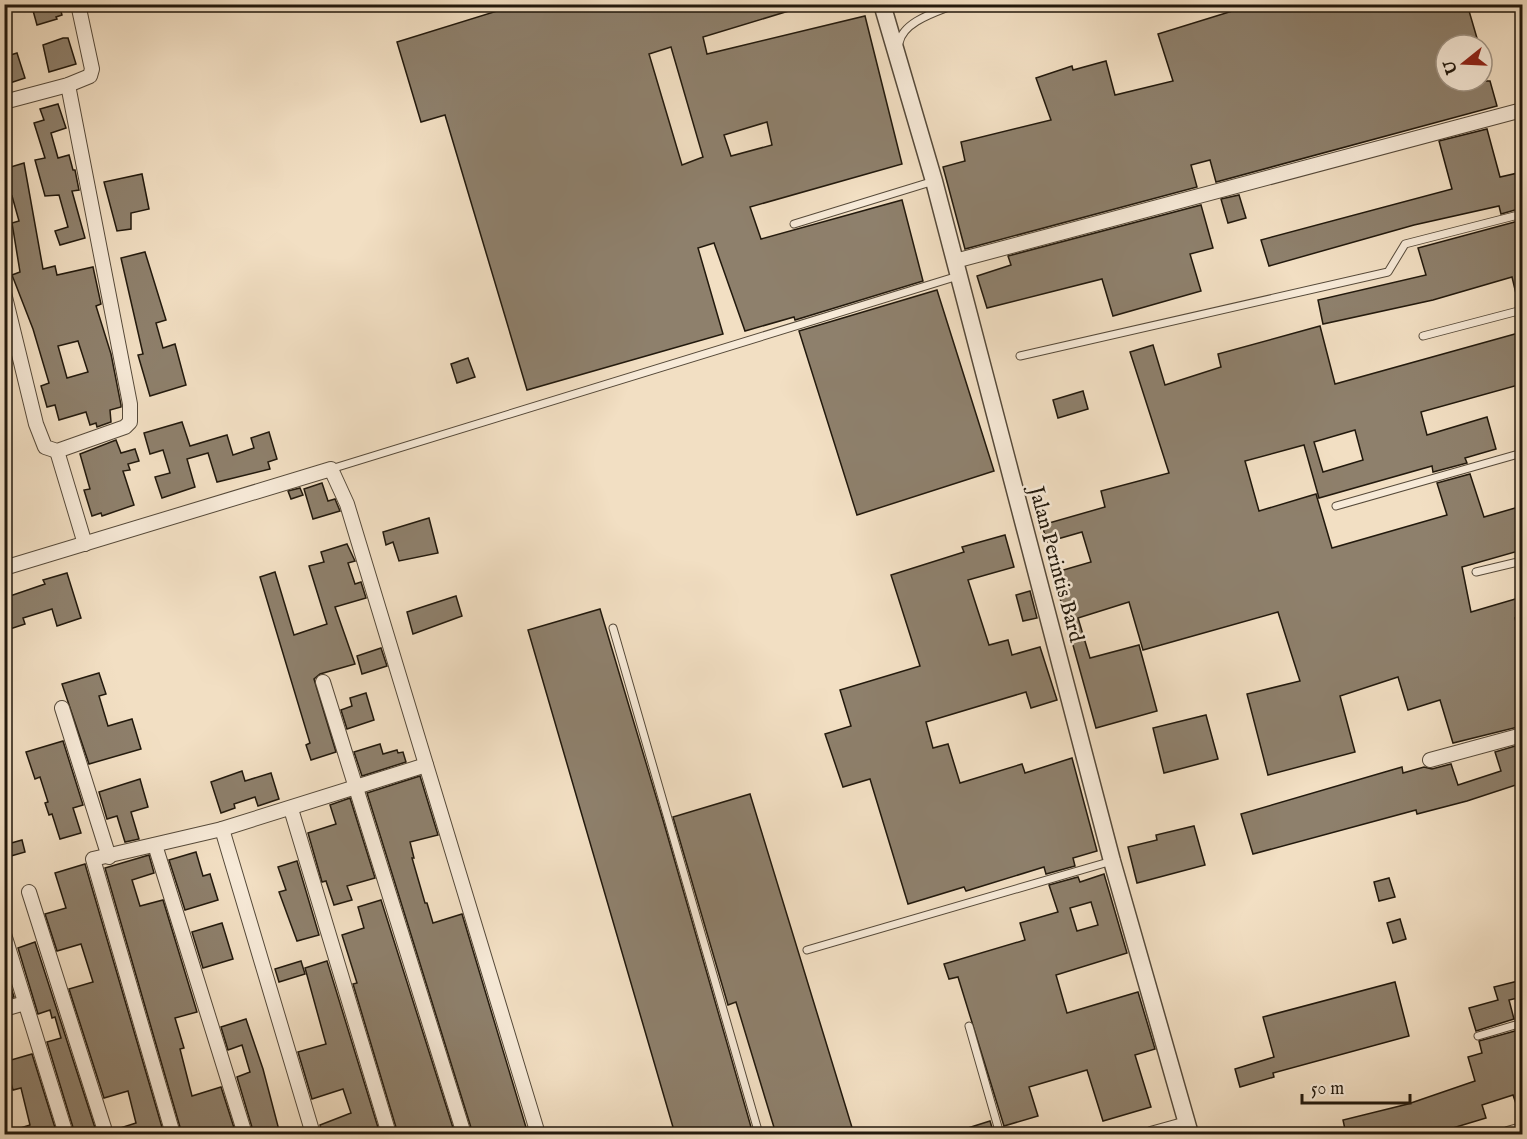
<svg xmlns="http://www.w3.org/2000/svg" width="1527" height="1139" font-family="'IM FELL English',serif">
<rect width="100%" height="100%" fill="#f2dfc3"/>
<filter id="stains"><feTurbulence type="fractalNoise" baseFrequency=".00333" numOctaves="4"/><feColorMatrix values="0 0 0 0 .2 0 0 0 0 .09 0 0 0 0 .02 0 0 0 .5 -.17"/></filter>
<radialGradient id="worn" r=".72"><stop offset=".6" stop-color="#630" stop-opacity="0"/><stop offset="1" stop-color="#630" stop-opacity=".3"/></radialGradient>
<g fill="#8e806c" stroke="#22190d" stroke-width="1.5" fill-rule="evenodd">
<path d="M41 4H59L62 15 56 17 57 19 37 25 32 7Z"/>
<path d="M520 4H802V7L703 37 707 54 865 16 902 164 750 207 761 239 902 200 923 281 795 320 794 317 745 331 714 243 698 248 723 334 527 390 445 115 421 122 397 42ZM671 47 703 157 682 165 649 54ZM767 122 772 145 731 156 724 135Z"/>
<path d="M1255 4H1467L1479 45H1446V81H1490L1497 106 1216 182 1210 160 1191 165 1197 187 965 249 943 167 965 161 961 142 1051 120 1036 78 1072 66 1073 70 1106 61 1115 95 1173 81 1158 34Z"/>
<path d="M63 38H68L76 64 49 72 43 45Z"/>
<path d="M17 53 25 78 4 85V57Z"/>
<path d="M58 104 66 128 51 133 58 158 69 155 73 170H75L79 190 72 191 85 238 60 245 55 231 68 227 59 195 45 196 35 160 45 158 34 123 44 120 40 109Z"/>
<path d="M1487 129 1500 177 1522 172V208L1501 214 1499 206 1414 225 1269 266 1261 240 1452 189 1439 141Z"/>
<path d="M24 163 43 269 55 266 57 275 93 267 101 304 96 306 111 354 121 405V407L110 410 111 422 97 427 96 423 90 425 86 412 59 420 55 405 47 407 41 386 49 383 33 329 12 275 20 272 12 223 19 221 12 196 4 198V169ZM78 341 88 372 67 378 58 346Z"/>
<path d="M142 174 149 209 131 213V229L117 231 104 182Z"/>
<path d="M1239 195 1246 218 1228 223 1221 199Z"/>
<path d="M1201 205 1213 248 1190 254 1201 291 1113 316 1102 279 987 308 977 276 1011 265 1008 256Z"/>
<path d="M1522 220V301L1518 302 1512 277 1433 300 1323 324 1318 300 1426 275 1418 248Z"/>
<path d="M145 252 166 320 156 323 163 348 175 344 186 385 150 396 138 355 143 354 121 258Z"/>
<path d="M937 290 994 471 857 515 799 331Z"/>
<path d="M1320 326 1335 384 1522 332V384L1421 412 1427 435 1487 417 1496 449 1465 458 1467 463 1433 472 1432 466 1319 498 1304 445 1245 461 1259 511 1316 494 1332 548 1447 515 1437 483 1470 474 1484 517 1522 506V550L1462 567 1471 612 1522 597V615L1515 618 1522 646V726L1453 743 1440 700 1408 710 1398 677 1340 696 1355 752 1268 775 1247 694 1300 681 1278 612 1143 650 1129 602 1078 618 1090 658 1139 645 1157 711 1096 728 1053 573 1091 562 1082 532 1047 542 1042 525 1105 507 1101 491 1169 473 1130 352 1153 345 1165 385 1221 367 1218 354ZM1355 430 1363 460 1323 472 1314 442Z"/>
<path d="M468 358 475 377 457 383 451 364Z"/>
<path d="M1083 391 1088 409 1058 418 1053 400Z"/>
<path d="M182 422 190 446 227 435 233 455 254 448 251 438 269 432 277 459 268 462 270 469 217 482 208 453 187 459 195 487 162 498 155 477 170 473 163 450 150 454 144 433Z"/>
<path d="M116 440 121 453 135 449 139 461 128 464 130 470 123 471 134 505 102 516 101 513 92 516 84 490 90 489 80 454Z"/>
<path d="M322 483 328 501 335 499 340 511 313 519 304 489Z"/>
<path d="M300 488 303 495 291 499 288 491Z"/>
<path d="M429 518 438 553 399 561 393 542 386 545 383 532Z"/>
<path d="M1005 535 1014 567 968 580 989 645 1008 640 1012 655 1040 647 1057 700 1031 708 1026 692 926 722 933 748 948 744 960 783 1022 764 1025 773 1072 758 1097 851 1073 858 1075 866 1046 874 1044 867 966 891 964 887 908 904 870 779 843 787 825 734 851 726 840 690 920 666 891 575 964 552 962 547Z"/>
<path d="M347 544 355 561 348 563 355 584 361 582 366 598 335 607 355 664 320 674 314 679 336 752 311 760 306 745 310 743 260 577 275 572 294 635 327 624 309 566 324 562 321 552Z"/>
<path d="M67 573 81 618 57 626 52 609 23 618 25 624 4 631V598L45 584 43 580Z"/>
<path d="M1030 591 1037 618 1023 621 1016 595Z"/>
<path d="M456 596 462 616 413 634 407 612Z"/>
<path d="M600 609 663 820 753 1134H675L528 630Z"/>
<path d="M381 648 387 666 362 674 357 656Z"/>
<path d="M99 673 106 694 99 696 108 726 132 719 141 749 89 764 62 684Z"/>
<path d="M366 693 374 720 347 729 341 710 352 706 350 698Z"/>
<path d="M1206 715 1218 759 1164 773 1153 728Z"/>
<path d="M63 741 83 805 73 808 81 833 60 839 52 814 49 815 45 803 48 802 40 777 35 779 26 752Z"/>
<path d="M380 744 383 754 397 750 398 753 403 752 406 762 362 776 354 752Z"/>
<path d="M1522 744V783L1467 801 1417 814 1416 810 1253 854 1241 814 1402 767 1403 773 1424 767 1432 769 1451 764 1458 785 1501 771 1495 752Z"/>
<path d="M242 771 245 781 271 773 279 799 258 806 255 797 234 804 235 808 221 813 211 782Z"/>
<path d="M420 776 438 835 410 842 414 858H412L425 903H427L433 923 462 914 528 1134H499L498 1132 473 1134 367 793Z"/>
<path d="M140 779 148 807 131 812 139 839 125 842 117 816 107 819 99 792Z"/>
<path d="M750 794 854 1134H776L736 1002 728 1005 673 817Z"/>
<path d="M350 798 375 878 347 886 352 900 334 905 326 881 322 882 308 833 336 824 330 805Z"/>
<path d="M1194 826 1205 865 1137 883 1128 847 1157 840 1156 835Z"/>
<path d="M22 840 25 852 4 858V845Z"/>
<path d="M196 852 203 876 210 874 218 900 185 910 169 860Z"/>
<path d="M149 855 154 873 132 880 140 906 163 900 197 1012 175 1018 184 1048 180 1049 192 1096 221 1087 236 1134H182L105 868Z"/>
<path d="M297 861 319 935 297 941 279 892 286 890 278 867Z"/>
<path d="M85 864 164 1134H115L114 1130 136 1123 128 1091 104 1098 69 989 93 982 81 944 57 951 45 914 66 908 55 873Z"/>
<path d="M1104 874 1127 953 1056 975 1067 1013 1138 992 1155 1049 1135 1055 1151 1107 1103 1121 1087 1070 1029 1087 1038 1116 1004 1126 958 977 949 979 944 964 1025 940 1020 923 1058 912 1049 885 1078 877 1080 882ZM1091 902 1098 925 1077 931 1070 908Z"/>
<path d="M1389 878 1395 897 1379 901 1374 882Z"/>
<path d="M381 900 455 1134H398L353 984 357 983 342 935 364 928 358 907Z"/>
<path d="M1400 919 1406 939 1393 943 1387 923Z"/>
<path d="M222 923 233 959 203 968 192 932Z"/>
<path d="M35 942 97 1134H75L47 1042 61 1038 55 1017 52 1018 50 1010 38 1014 18 948Z"/>
<path d="M301 961 305 974 279 982 275 969Z"/>
<path d="M327 961 380 1134H322L320 1125 351 1113 343 1089 312 1099 298 1052 326 1044 305 968Z"/>
<path d="M4 966 14 997 4 999Z"/>
<path d="M1522 980V997L1509 1000 1514 1019 1476 1031 1469 1008 1498 1000 1494 987Z"/>
<path d="M1395 982 1409 1036 1273 1073 1274 1077 1240 1087 1235 1069 1274 1057 1263 1017Z"/>
<path d="M246 1019 263 1069 280 1134H254L237 1077 250 1072 242 1045 228 1050 221 1027Z"/>
<path d="M1522 1029V1115H1520L1513 1095 1482 1105 1486 1118 1433 1134H1346L1343 1120 1408 1104 1475 1081 1468 1057 1482 1053 1479 1041Z"/>
<path d="M32 1054 57 1134H9L8 1132 30 1125 21 1088 13 1090 8 1073 4 1075V1062Z"/>
<path d="M990 1121 994 1134H955V1132Z"/>
</g>
<g fill="none" stroke-linecap="round" stroke-linejoin="round">
<defs>
<g id="service">
<path d="M899 43C903 21 937 12 956 4"/>
<path d="M794 224 934 181"/>
<path d="M1423 336 1522 310"/>
<path d="M1020 356 1388 272 1405 244 1522 214"/>
<path d="M1519 454 1522 470"/>
<path d="M331 469 958 276"/>
<path d="M1336 506 1522 453"/>
<path d="M1476 572 1522 561"/>
<path d="M613 628 759 1134"/>
<path d="M807 950 1112 861"/>
<path d="M969 1026 1000 1134"/>
<path d="M1478 1036 1522 1023"/>
</g>
<g id="minor">
<path d="M4 5 7 4"/>
<path d="M4 102 68 85 90 76 92 69 78 4"/>
<path d="M955 261 1522 110"/>
<path d="M4 293 36 424 45 447 57 451 125 427 130 422V404L68 85"/>
<path d="M57 451 85 544"/>
<path d="M4 568 331 469 347 504 538 1134"/>
<path d="M323 682 464 1134"/>
<path d="M62 708 109 857"/>
<path d="M1430 760 1522 735"/>
<path d="M291 809 389 1134"/>
<path d="M222 829 313 1134"/>
<path d="M155 845 245 1134"/>
<path d="M29 892 106 1134"/>
<path d="M4 934 66 1134"/>
<path d="M4 1009 25 1003"/>
<path d="M173 1134 93 859 222 829 426 765"/>
<path d="M1151 1134 1187 1124"/>
<path d="M1508 1134 1522 1130"/>
</g>
<path id="tertiary" d="M882 4 934 181 1112 861 1190 1134"/>
</defs>
<use href="#service" stroke="#564a3a" stroke-width="9"/>
<use href="#minor" stroke="#564a3a" stroke-width="16"/>
<use href="#tertiary" stroke="#564a3a" stroke-width="19"/>
<use href="#service" stroke="#f7ead8" stroke-width="7"/>
<use href="#minor" stroke="#f7ead8" stroke-width="14"/>
<use href="#tertiary" stroke="#f7ead8" stroke-width="16"/>
</g>
<g text-anchor="middle" stroke-width="5" stroke-linejoin="round" paint-order="stroke">
<g font-size="21" fill="#22190d" stroke="#f7ead8">
<text transform="translate(1057 564) rotate(75)" y="7">Jalan Perintis Bard</text>
</g>
</g>
<rect width="1527" height="1139" fill="none" stroke="#f2dfc3" stroke-width="24"/>
<rect x="6" y="6" width="1515" height="1127" fill="none" stroke="#22190d" stroke-width="3"/>
<rect x="12" y="12" width="1503" height="1115" fill="none" stroke="#22190d" stroke-width="1.5"/>
<g transform="translate(1464 63) rotate(252)"><circle r="28" fill="#f7ead8" stroke="#a29687" stroke-width="1.5"/>
<path d="M0-4.5L10 22L0 15L-10 22Z" fill="#8f2418"/>
<text y="-9" font-size="16" font-weight="bold" text-anchor="middle" fill="#22190d">U</text>
</g>
<path d="M1302 1094v9h108v-9" fill="none" stroke="#22190d" stroke-width="3"/>
<text x="1311" y="1094" font-size="18" fill="#22190d" stroke="#f7ead8" stroke-width="4.5" paint-order="stroke">50 m</text>
<rect width="100%" height="100%" filter="url(#stains)"/>
<rect width="100%" height="100%" fill="url(#worn)"/>
</svg>
